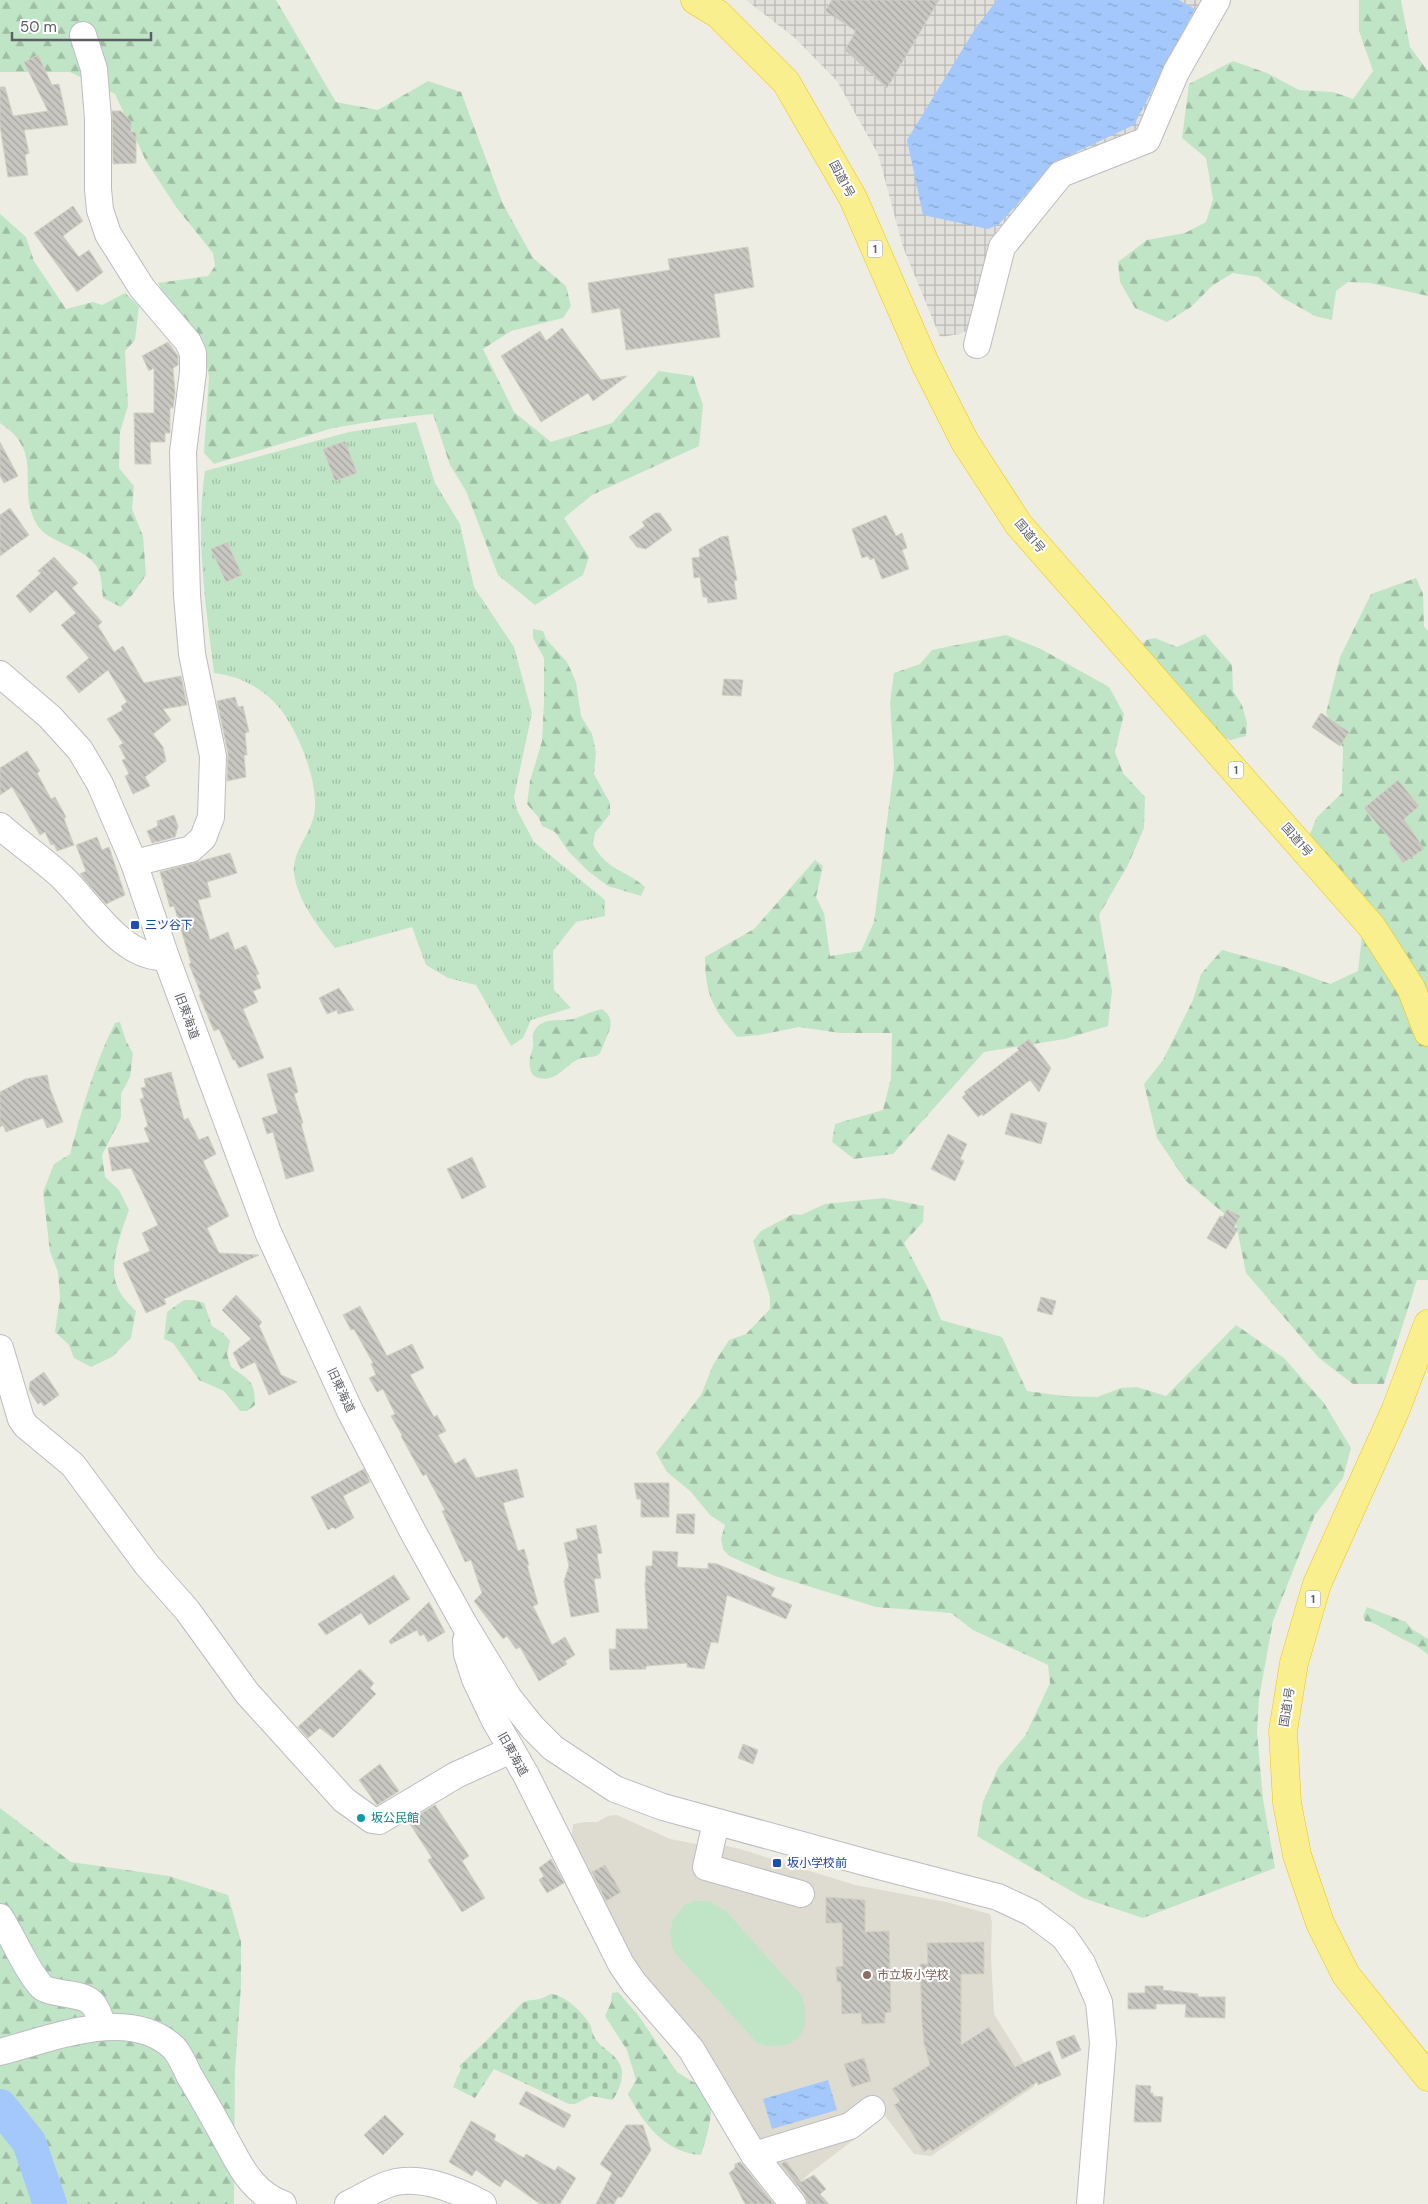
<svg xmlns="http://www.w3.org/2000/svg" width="1428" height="2204" font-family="'DM Sans','Noto Sans JP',sans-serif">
<defs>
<pattern id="industrial-grid" width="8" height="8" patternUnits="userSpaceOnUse" patternTransform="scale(1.25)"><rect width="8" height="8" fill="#e1e0db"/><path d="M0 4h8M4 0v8" fill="none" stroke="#b9b9b5"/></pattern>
<pattern id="grass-tufts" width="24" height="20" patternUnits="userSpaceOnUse" patternTransform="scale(1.25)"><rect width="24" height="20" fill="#c0e5c6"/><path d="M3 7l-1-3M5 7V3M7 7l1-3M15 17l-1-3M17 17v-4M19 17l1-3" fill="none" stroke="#9fbda4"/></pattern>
<pattern id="forest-firs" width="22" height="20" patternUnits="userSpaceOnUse" patternTransform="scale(1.25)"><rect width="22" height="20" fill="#c0e5c6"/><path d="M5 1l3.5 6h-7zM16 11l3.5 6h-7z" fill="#9fbda4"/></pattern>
<pattern id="cemetery-stones" width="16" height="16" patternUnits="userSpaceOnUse" patternTransform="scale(1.25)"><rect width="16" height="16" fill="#c0e5c6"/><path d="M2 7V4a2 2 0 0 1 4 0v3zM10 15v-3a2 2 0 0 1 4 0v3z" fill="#9fbda4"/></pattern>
<pattern id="water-ripples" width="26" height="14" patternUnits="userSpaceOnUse" patternTransform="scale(1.25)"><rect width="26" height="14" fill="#a4c8fc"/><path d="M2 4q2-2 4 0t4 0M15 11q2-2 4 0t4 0" fill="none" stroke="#89a6d0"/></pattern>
<pattern id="building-back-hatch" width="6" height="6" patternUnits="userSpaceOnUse" patternTransform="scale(1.25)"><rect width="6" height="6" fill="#c8c7c1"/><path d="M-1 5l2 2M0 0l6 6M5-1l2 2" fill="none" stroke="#a5a5a0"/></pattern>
</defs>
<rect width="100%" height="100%" fill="#eeede3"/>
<path fill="url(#industrial-grid)" d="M746 0H1210L1139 132 1057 167 973 328 960 334 940 337 903 247 878 154 837 81 795 38Z"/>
<path fill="#dedcd1" d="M617 1815 670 1839 707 1846 722 1845 740 1849 855 1885 946 1902 990 1914 992 1923 991 1956 994 2014 1030 2072 1035 2086 931 2156 914 2154 885 2116 810 2173 801 2181 791 2196 661 2010 570 1856 573 1824 586 1822H597L608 1816Z"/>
<path fill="url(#grass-tufts)" d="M416 422 435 483 460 524 474 587 514 647 532 713 514 797 517 810 534 842 605 900V916L576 922 553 951 554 990 571 1008 531 1020 523 1038 511 1046 476 985 448 978 426 965 412 927 335 948C319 927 301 906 295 879 289 857 307 839 313 819 323 788 295 720 272 700 255 684 237 676 214 673 206 607 195 536 205 471L349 432Z"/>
<g fill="url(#forest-firs)">
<path d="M0 0H276L336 102 378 110 428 81 461 92 503 204 533 258 566 286 571 306 563 318 511 331 483 349 514 412 551 442 612 423 659 371 693 376 703 405 699 446 592 495 564 518 589 557 583 575 535 605 498 575 466 491 450 465 433 414 387 419 333 428 214 464 204 453 209 376 199 334 169 305 158 283 208 276 215 266 213 253 176 207 146 161 115 94 70 72H0Z"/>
<path d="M1359 0H1401L1410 47 1428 71V296L1370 283 1348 282 1336 291 1332 320 1315 316 1283 298 1258 277 1233 273 1213 285 1191 307 1167 322 1135 308 1120 282 1118 262 1147 240 1185 233 1206 222 1213 199 1206 158 1182 138 1189 84 1233 61 1267 73 1299 90 1333 92 1353 99 1373 71 1359 31Z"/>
<path d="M0 214 26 237 34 261 66 309 93 302 102 305 125 293 139 306 135 340 125 351 128 406 120 432 119 468 134 486 132 509 143 536 146 575 133 594 121 607 103 598C102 590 102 579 99 571 89 546 47 545 36 523 16 486 46 453 0 423Z"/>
<path d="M1416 578 1423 594 1424 627 1428 631V1280H1417L1384 1384H1353L1319 1358 1246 1273 1236 1224 1186 1181 1157 1138 1144 1084 1163 1060 1193 1000 1201 974 1222 950 1284 967 1330 984 1358 971 1362 936 1309 836 1317 817 1342 793 1343 748 1326 713 1340 657 1371 594Z"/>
<path d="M533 629 543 631 546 639 567 662 576 682 581 716 592 734 596 752 594 774 610 803V814L595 833 593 845C609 872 625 869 645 887L641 896 608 886 588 871 569 852 555 832 542 826 539 818 527 804 530 781 542 741 544 701V658L533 638Z"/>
<path d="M1205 634 1232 665 1233 691 1242 705 1247 723 1246 736 1231 740 1215 735 1140 647 1146 640 1155 638 1177 647Z"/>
<path d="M1006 635 1041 649 1109 687 1124 714 1115 752 1123 773 1145 797 1144 828 1128 865 1099 915 1112 991 1108 1026 1065 1039 984 1052 893 1154 854 1159 832 1142 835 1124 883 1110 891 1078 892 1033H840L799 1027 759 1035 737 1037C713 1009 705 994 705 957L754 929 815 860 823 866 816 897 824 913 830 956 861 951 874 922 894 767 890 702 894 673 920 664 932 650Z"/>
<path d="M602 1009C618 1020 608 1032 603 1046 603 1046 601 1052 600 1053 595 1059 588 1056 582 1058 566 1062 558 1083 539 1078 534 1077 530 1073 530 1068 528 1059 532 1054 533 1046 534 1042 532 1038 533 1034 540 1015 561 1022 573 1019 583 1016 592 1011 602 1009Z"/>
<path d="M120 1022 126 1041 133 1053 130 1077 121 1094V1118L102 1155 105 1177 119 1190 129 1210C122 1230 108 1265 117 1286 121 1296 129 1304 136 1311L131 1338 112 1357 91 1367 74 1358 69 1345 55 1332 60 1297 58 1272 50 1252 43 1192 54 1164 70 1154C82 1109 94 1065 115 1023Z"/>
<path d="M884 1198 924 1206 923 1222 904 1243 929 1290 941 1320 1002 1337 1027 1391 1064 1396 1097 1397 1121 1388 1137 1387 1166 1396 1236 1325 1284 1358 1324 1403 1351 1448 1343 1478 1315 1515 1273 1621 1259 1698 1257 1732 1263 1799 1275 1868 1143 1918 1083 1898 977 1836 983 1802 998 1768 1025 1736 1050 1683 1048 1665 973 1630 951 1613 876 1607 775 1576 729 1556 723 1549 721 1539 725 1525 710 1515 691 1492 667 1472 656 1453 701 1395 713 1365 729 1340 746 1334 770 1309V1297L753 1241 761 1231 793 1214 801 1215 825 1204Z"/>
<path d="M184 1300H194L204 1303 212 1326 223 1333 230 1341 227 1354 231 1367C250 1381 255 1380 255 1405L247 1411H240L224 1391 199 1380 173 1343 164 1339 167 1312Z"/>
<path d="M1367 1607 1406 1622 1412 1629 1428 1639V1655C1416 1644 1410 1643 1397 1636 1386 1631 1378 1623 1365 1621L1363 1616Z"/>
<path d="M0 1808 71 1862 169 1876 228 1895 241 1941V1985L235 2070 234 2204H0Z"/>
<path d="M618 1992 638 2015 677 2072 711 2093C713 2115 708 2134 701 2155 665 2153 643 2123 628 2094L636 2080 627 2050 605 2016 611 2003 612 1993Z"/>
</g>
<path fill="url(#cemetery-stones)" d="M550 1994C564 1994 582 2012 590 2024 592 2028 592 2034 595 2038 602 2050 620 2055 622 2071 623 2079 618 2094 612 2100L591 2096 575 2104H569L494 2069 475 2098 453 2087 461 2069 459 2066 484 2043 523 2002C535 1998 539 2002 550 1994Z"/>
<path fill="#c0e5c6" d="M695 1901H709L726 1911 801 1995C816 2031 794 2055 757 2043L675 1953 672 1946 670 1933 673 1919 685 1904Z"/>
<g fill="url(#water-ripples)">
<path d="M997 0H1179L1195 9 1134 125 1057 161 999 224 988 229 923 215 907 140 975 29Z"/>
<path d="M828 2080 837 2110 772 2129 763 2099Z"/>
</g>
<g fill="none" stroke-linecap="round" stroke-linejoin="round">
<path stroke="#a4c8fc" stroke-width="34" d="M0 2106 29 2142 50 2204"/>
</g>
<g fill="url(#building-back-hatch)" stroke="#d2d0c2">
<path d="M832 0H939L887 88 845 50 856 31 825 11Z"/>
<path d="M38 55 52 85 59 84 68 125 24 130 29 153 25 155 28 175 8 177 0 126V87H5L13 116 48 111 24 62Z"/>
<path d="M112 111H121L131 122V132H136V163L113 164Z"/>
<path d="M73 206 83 221 63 236 79 257 89 250 103 272 77 292 34 233Z"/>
<path d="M748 247 754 287 714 294 720 337 626 350 620 308 592 313 588 283 670 270 668 259Z"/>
<path d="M562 328 601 380 627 376 593 401 588 393 541 422 501 356 540 331 546 341Z"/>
<path d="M168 342 178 356V365L173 368 175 393 173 408H170V433H165V442H150L151 464H135L134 413H154V368L149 371 142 356Z"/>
<path d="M345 441 357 473 335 481 323 449Z"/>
<path d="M0 442 18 476 4 483 0 476Z"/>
<path d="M10 508 29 535 0 556V515Z"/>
<path d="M655 513H660L672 530 646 549 637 547 629 537 645 526 642 522Z"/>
<path d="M886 515 896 536 902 533 907 548 902 550 909 569 882 579 874 558 870 560 868 556 862 558 852 529Z"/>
<path d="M728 536 737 580 734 581 737 599 708 603 707 597H703L700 577 694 578 692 558 700 557 699 549 721 537Z"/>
<path d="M227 542 242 575 226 582 211 549Z"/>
<path d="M54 557 78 583 72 588 102 622 98 626 114 652 123 646 144 683 181 676 187 705 163 709 171 720 153 734 163 747 166 761 145 777 150 786 133 794 125 776 129 774 122 760 126 759 119 746 123 743 107 719 123 710 121 706 127 702 108 670 79 693 66 677 89 658 61 625 76 613 56 590 30 613 16 596 41 573 38 571Z"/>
<path d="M724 679 743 680 741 696 722 695Z"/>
<path d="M235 697 238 707 243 706 249 732 245 733 247 755H244L246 777 227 781 228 753 217 701Z"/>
<path d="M1321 713 1349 732 1340 746 1312 727Z"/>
<path d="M27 751 40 771 37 773 51 799 55 797 66 817 64 819 74 845 57 851 54 844 51 845 45 832 40 835 12 787 0 795V768Z"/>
<path d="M1398 780 1419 806 1404 819 1424 849 1403 863 1389 842 1391 840 1364 808Z"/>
<path d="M174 815 178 826 175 837 152 843 147 831 158 826 157 821Z"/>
<path d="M97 837 102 850 109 847 125 895 106 904 80 874 86 871 76 845Z"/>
<path d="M230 853 237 873 207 882 211 897 198 900 210 940 228 932 235 950 246 945 259 974 256 975 261 988 253 991 258 1002 243 1009 264 1058 239 1068 235 1060H233L219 1029 214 1031 199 995 201 994 189 964 191 963 174 906 170 907 160 872Z"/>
<path d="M339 988 354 1010 338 1014 337 1010 327 1014 319 998Z"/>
<path d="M1029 1039 1051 1068 1039 1092 1030 1080 983 1116 982 1114 978 1117 962 1097 966 1094 964 1092 1019 1050 1017 1048Z"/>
<path d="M291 1067 298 1092 294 1094 303 1123 301 1124 314 1171 286 1179 273 1132 267 1134 262 1118 278 1113 267 1074Z"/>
<path d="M171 1072 184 1120 188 1118 199 1140 208 1136 216 1154 203 1161 229 1216 207 1228 219 1253 259 1255 164 1299 166 1304 146 1313 123 1263 150 1251 142 1233 158 1225 131 1168 112 1171 108 1148 150 1142 144 1128 148 1126 140 1099 144 1098 141 1088 146 1087 144 1079Z"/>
<path d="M47 1075 50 1089 63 1122 47 1128 43 1118 6 1132 3 1125 0 1127V1092L25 1079Z"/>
<path d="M1011 1113 1047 1123 1041 1144 1005 1134Z"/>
<path d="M948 1134 967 1144 960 1159 964 1161 955 1181 931 1169Z"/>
<path d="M472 1157 486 1187 462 1199 447 1169Z"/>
<path d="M1227 1209 1240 1216 1234 1227 1238 1229 1226 1249 1207 1238 1220 1216 1223 1217Z"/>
<path d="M236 1295 262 1322 259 1326 281 1375 297 1382 269 1395 255 1362 241 1369 233 1353 251 1339 222 1310Z"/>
<path d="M1041 1297 1056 1301 1052 1315 1037 1311Z"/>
<path d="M360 1306 387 1356 412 1344 424 1368 410 1375 434 1417 437 1415 446 1431 438 1435 455 1464 465 1458 476 1478 517 1469 524 1497 503 1503 518 1551 524 1549 529 1565H527L538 1604 533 1606 552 1645 565 1637 575 1655 565 1661 567 1664 539 1681 520 1647 516 1649 507 1636 503 1639 474 1601 482 1593 471 1560 465 1562 442 1511 445 1510 426 1474 423 1476 401 1436 402 1435 391 1416 395 1414 383 1389 377 1392 369 1378 376 1375 371 1364 373 1363 354 1329 351 1330 343 1315Z"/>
<path d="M44 1372 59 1395 44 1406 41 1402 38 1404 29 1390 30 1382Z"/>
<path d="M364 1469 370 1482 343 1496 354 1518 335 1529 333 1527 328 1530 311 1497Z"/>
<path d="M634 1483H669V1517H641V1499H637Z"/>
<path d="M677 1514H695L694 1534 676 1533Z"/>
<path d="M596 1525 602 1553 597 1554 601 1578 594 1579 599 1612 571 1617 564 1581 569 1566 564 1543 578 1539 576 1529Z"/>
<path d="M653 1551 678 1552 677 1567 708 1569V1563L717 1564 775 1588 771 1596 792 1605 786 1619 727 1595 718 1643 711 1642 704 1669 687 1667V1663L646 1666V1669L610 1670 609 1649H616V1629H648L645 1586 646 1566H652Z"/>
<path d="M394 1575 410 1599 369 1625 361 1613 326 1635 318 1624Z"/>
<path d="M429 1602 445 1632 428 1642 424 1634 420 1636 417 1630 391 1644 389 1641Z"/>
<path d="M360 1669 374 1683 370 1688 376 1694 333 1738 320 1728 308 1738 298 1727Z"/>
<path d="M743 1744 758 1750 753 1764 738 1758Z"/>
<path d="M380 1764 399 1791 377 1805 359 1780Z"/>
<path d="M435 1805 469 1856 462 1861 485 1898 462 1912 428 1860 432 1858 408 1821Z"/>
<path d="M551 1859 564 1883 547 1893 539 1880 544 1876 539 1868Z"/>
<path d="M605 1865 621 1892 606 1901 592 1872Z"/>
<path d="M826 1897 865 1900V1932L889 1931 891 2012 885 2013V2023L862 2024 861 2013 842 2014 841 1982H837L836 1967 843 1966 842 1923H826Z"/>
<path d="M984 1942V1974H961V2045L989 2027 1015 2067 1050 2051 1061 2075 1038 2085 1037 2082 932 2151 930 2148 924 2152 894 2105 900 2101 892 2089 930 2065 924 2043 922 2022 920 1964H928L927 1943Z"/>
<path d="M1145 1986H1163V1990L1198 1994V1997H1225V2018L1185 2017 1186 2004H1156V2009H1128V1993H1145Z"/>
<path d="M1074 2035 1081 2050 1062 2059 1056 2042Z"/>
<path d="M864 2058 871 2081 852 2087 844 2064Z"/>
<path d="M1136 2085 1151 2086 1150 2093H1153V2096L1163 2097 1161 2122H1134Z"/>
<path d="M526 2091 571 2115 564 2128 519 2104Z"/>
<path d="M385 2115 404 2134 383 2155 364 2135Z"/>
<path d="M471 2121 496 2135 494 2140 524 2158 526 2154 555 2171 558 2166 576 2178 560 2204H540L505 2179 500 2187 476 2170 472 2176 449 2162Z"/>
<path d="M626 2125H643L651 2150 622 2197H618L614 2204H596L612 2173 600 2164Z"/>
<path d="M786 2161 801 2182 814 2175 826 2189 820 2194 829 2204H808L805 2195 781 2164Z"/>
<path d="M740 2162 742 2164 774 2204H745L729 2173 735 2168V2164Z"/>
</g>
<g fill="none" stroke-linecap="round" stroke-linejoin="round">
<defs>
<g id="minor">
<path d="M83 35 94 69 98 119V189L100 210 108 234 142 288 188 342 193 353V372L183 452 187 595 192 654 213 756 211 817 203 838 191 849 134 863"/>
<path d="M977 345 1002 247 1061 174 1147 140 1176 72 1217 0"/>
<path d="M0 674 50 717 80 750 100 784 134 863 166 957 268 1232 350 1411 413 1532 464 1624 509 1698 533 1728 553 1748 615 1789 663 1807 875 1865 998 1897 1032 1913 1064 1937 1082 1963 1099 2002 1103 2043 1090 2204"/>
<path d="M0 826C20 844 43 859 63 878 91 905 123 960 166 957"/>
<path d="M0 1348 21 1419 26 1426 73 1465 147 1565 187 1610 247 1693 344 1800 372 1820 379 1821 456 1775 511 1750"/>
<path d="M466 1640 467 1654 475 1679 494 1719 526 1775 621 1964 634 1983 691 2049 754 2155 793 2204"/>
<path d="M716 1822 706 1867 801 1894"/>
<path d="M0 1917C13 1937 27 1972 42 1987 45 1990 51 1991 56 1992 86 1998 94 1994 103 2027"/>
<path d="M0 2052C51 2039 130 2005 174 2048 180 2055 185 2066 189 2075 204 2100 218 2125 232 2151 244 2174 258 2195 283 2204"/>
<path d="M754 2155 850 2126 872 2109"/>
<path d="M348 2204C361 2198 373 2190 386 2185 417 2173 455 2189 483 2204"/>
</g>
<g id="highway">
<path d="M695 0 718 14 786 82 853 198 925 363 965 442 1019 525 1372 927 1411 988 1428 1032"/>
<path d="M1428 1324 1396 1409 1317 1584 1294 1663 1283 1731 1287 1803 1297 1855 1320 1923 1346 1975 1428 2077"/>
</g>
</defs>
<use href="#minor" stroke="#bbbcc2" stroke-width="28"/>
<use href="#highway" stroke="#eac707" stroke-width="29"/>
<use href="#minor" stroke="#fff" stroke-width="26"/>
<use href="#highway" stroke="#faef8e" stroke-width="28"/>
</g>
<g fill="#1a4fb4" stroke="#fff" stroke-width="2">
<rect x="130" y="920" width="10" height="10" rx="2.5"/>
<rect x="772" y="1858" width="10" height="10" rx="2.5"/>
</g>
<circle fill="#0f9aa8" stroke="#fff" stroke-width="2" cx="361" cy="1818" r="5"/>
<circle fill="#8d6e63" stroke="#fff" stroke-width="2" cx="867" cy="1975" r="5"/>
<g text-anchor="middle" stroke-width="4" stroke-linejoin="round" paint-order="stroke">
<g fill="#fff" stroke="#8c8e92" stroke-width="1">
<rect x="867.5" y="240.5" width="15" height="17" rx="4"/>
<rect x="1228.5" y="761.5" width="15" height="17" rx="4"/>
<rect x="1305.5" y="1590.5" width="15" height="17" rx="4"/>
</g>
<g font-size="11" font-weight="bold" fill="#5b5e64">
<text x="875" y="253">1</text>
<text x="1236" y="774">1</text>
<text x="1313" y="1603">1</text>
</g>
<g font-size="12" fill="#5b5e64" stroke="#fff">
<text transform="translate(842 179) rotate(62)" y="4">国道1号</text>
<text transform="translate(1030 536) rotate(50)" y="4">国道1号</text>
<text transform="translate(1297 840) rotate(49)" y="4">国道1号</text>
<text transform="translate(187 1016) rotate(70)" y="4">旧東海道</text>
<text transform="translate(341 1390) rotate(65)" y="4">旧東海道</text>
<text transform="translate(1287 1707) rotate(-81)" y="4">国道1号</text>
<text transform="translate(513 1754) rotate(61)" y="4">旧東海道</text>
</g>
<g font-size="12" fill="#164399" stroke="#fff" text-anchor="start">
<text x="145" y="929">三ツ谷下</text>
<text x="787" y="1867">坂小学校前</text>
</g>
<g font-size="12" fill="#0d838f" stroke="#fff" text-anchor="start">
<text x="371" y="1822">坂公民館</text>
</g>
<g font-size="12" fill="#785e54" stroke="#fff" text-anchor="start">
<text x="877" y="1979">市立坂小学校</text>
</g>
</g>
<path d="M12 32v8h139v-8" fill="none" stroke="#5b5e64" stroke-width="2.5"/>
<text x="20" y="32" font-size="15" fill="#5b5e64" stroke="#ffffff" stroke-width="4" paint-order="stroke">50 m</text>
</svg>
